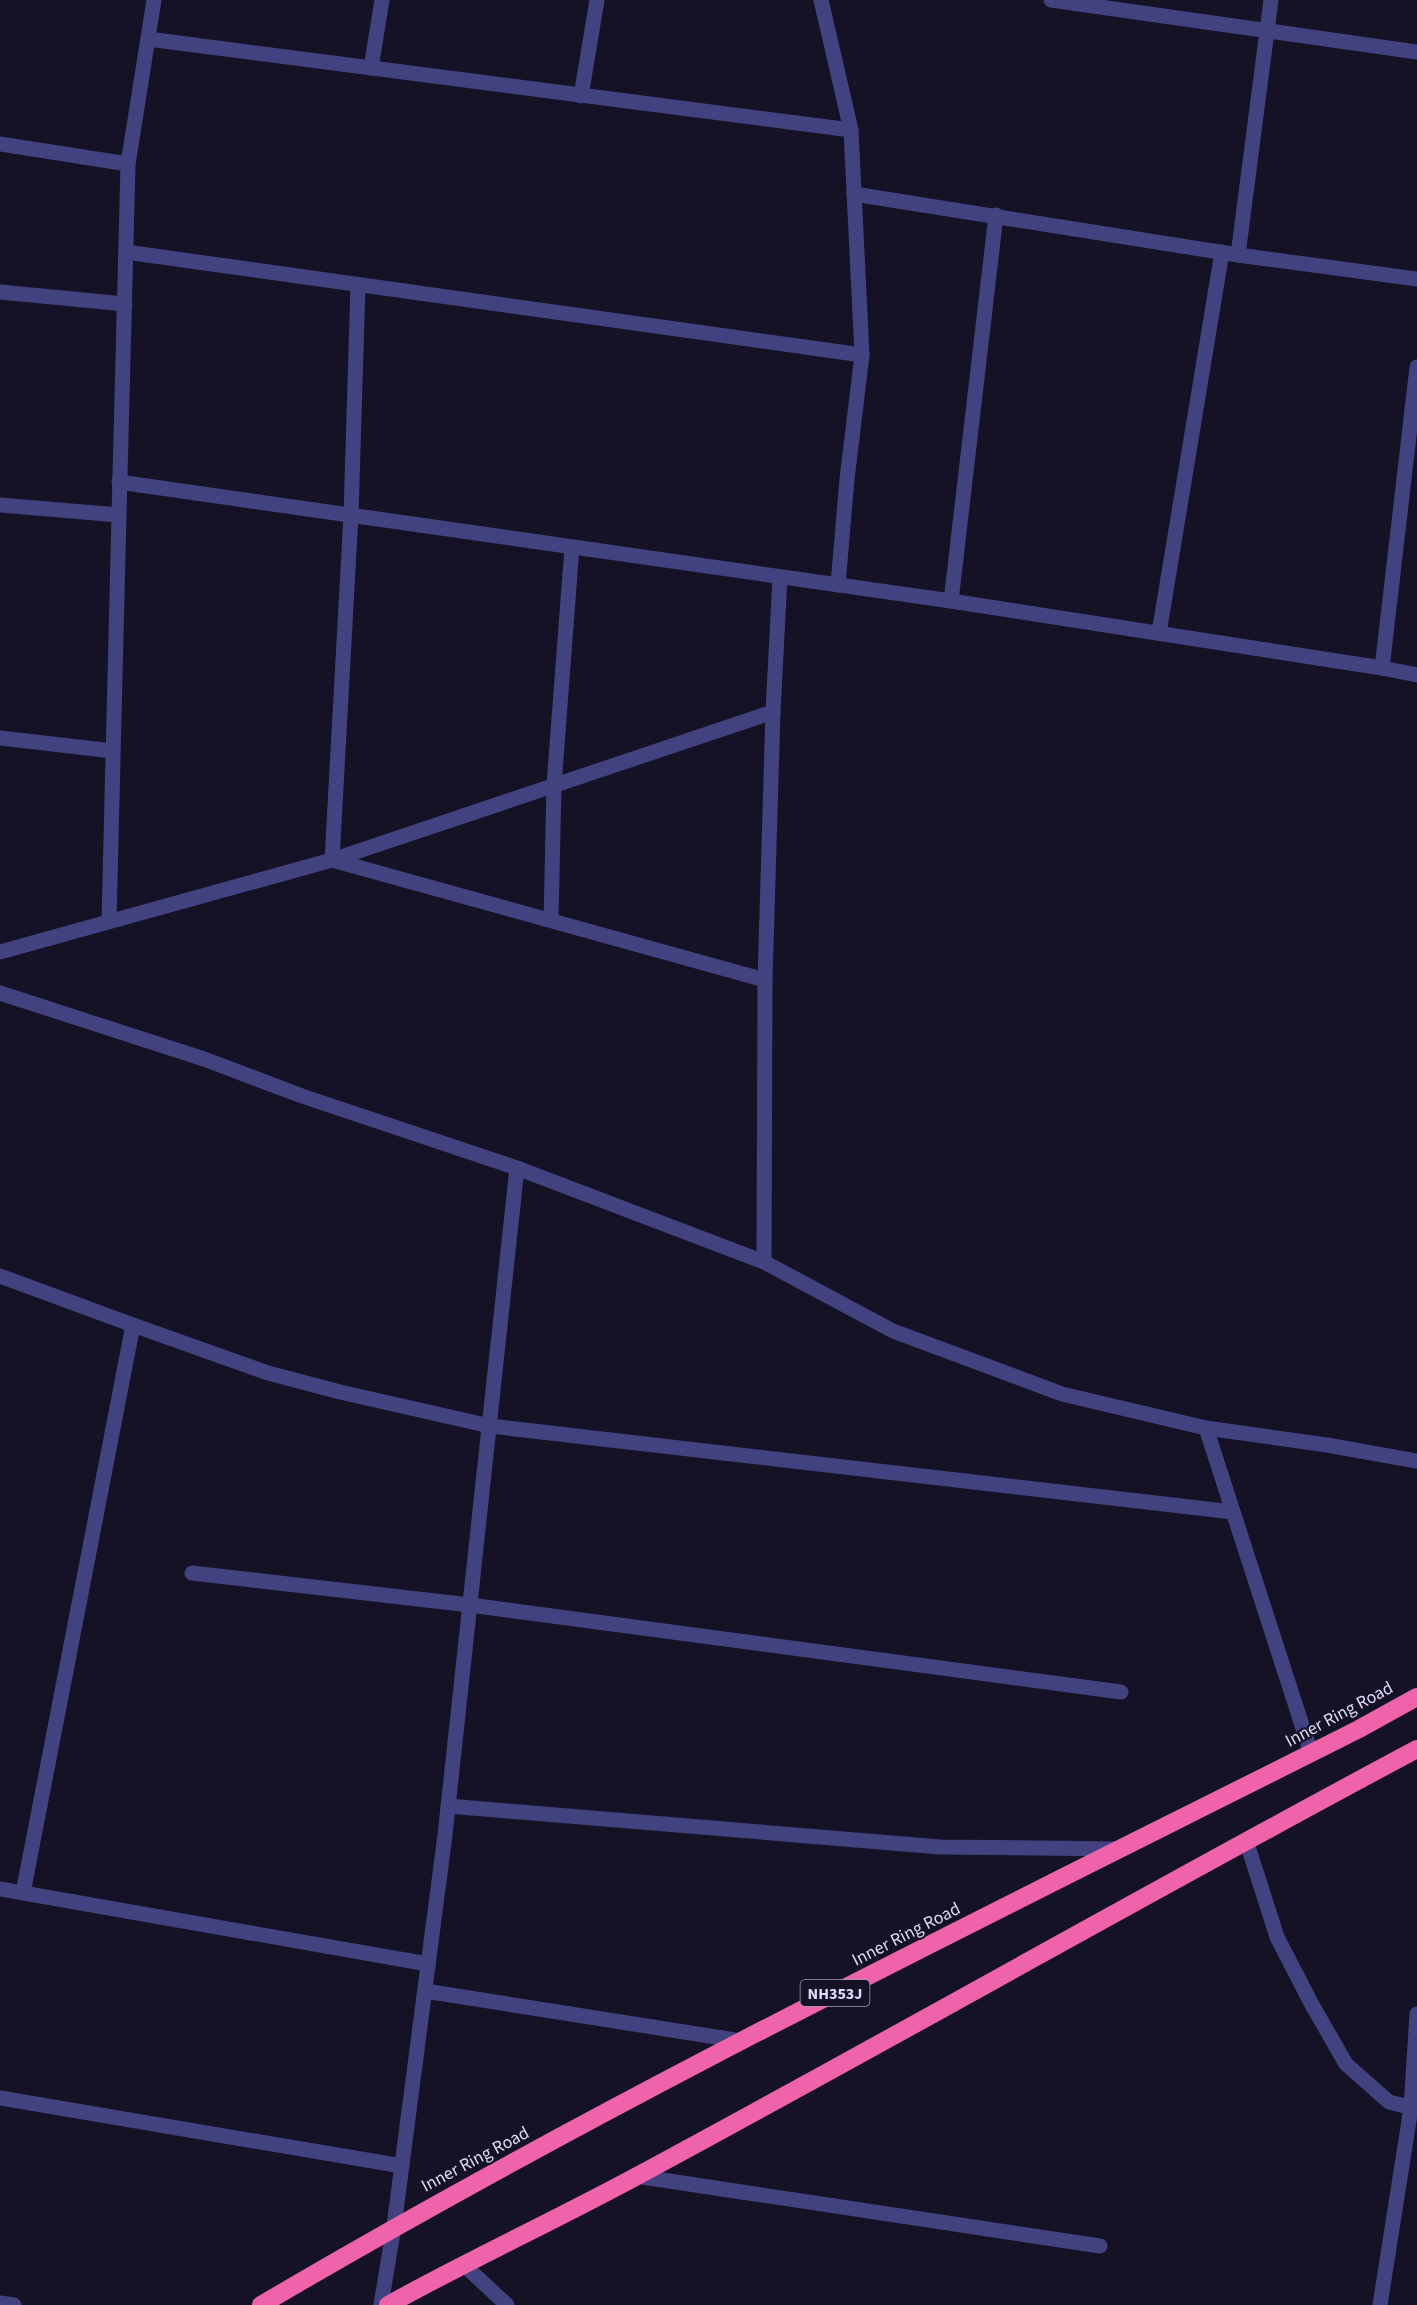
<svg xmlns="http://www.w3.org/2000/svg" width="1417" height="2305" font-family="'Source Sans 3',sans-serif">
<rect width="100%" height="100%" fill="#151226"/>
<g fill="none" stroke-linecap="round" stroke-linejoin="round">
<g stroke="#434280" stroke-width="15">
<path d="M1051 0 1417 52"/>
<path d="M148 39 851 130 821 0"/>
<path d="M371 68 382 0"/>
<path d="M581 96 597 0"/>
<path d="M0 144 128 164 154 0"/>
<path d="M854 194 1238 255 1417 279"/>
<path d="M126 252 862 355 851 130"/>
<path d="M1238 255 1271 0"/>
<path d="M358 285 351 515 332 860 765 980"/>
<path d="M0 292 125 304"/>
<path d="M119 482 951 601 1382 668 1417 675"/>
<path d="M0 505 119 515 128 164"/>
<path d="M838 585 847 479 862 355"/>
<path d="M951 601 996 215"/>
<path d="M1159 633 1222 252"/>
<path d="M1382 668 1417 367"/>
<path d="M0 738 113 751"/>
<path d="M551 920 554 785 572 547"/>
<path d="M109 921 119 515"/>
<path d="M0 952 332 860 773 712"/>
<path d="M0 993 204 1059 302 1096 517 1168 764 1262 765 980 773 712 780 577"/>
<path d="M764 1262 893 1331 1062 1394 1206 1428 1327 1445 1417 1461"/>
<path d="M0 1276 133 1325 23 1893"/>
<path d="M133 1325 268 1373 340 1392 490 1426 1233 1512"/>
<path d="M1206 1428 1311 1753"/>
<path d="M192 1573 470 1605 1121 1692"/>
<path d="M448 1806 940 1847 1121 1849"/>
<path d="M1246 1840 1277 1937 1311 2003 1346 2064 1389 2102 1417 2109"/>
<path d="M0 1889 428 1964"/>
<path d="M425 1991 741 2041"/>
<path d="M0 2098 402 2166"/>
<path d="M636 2176 1100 2246"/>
<path d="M463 2264 507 2305"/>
<path d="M0 2303 14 2305"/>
<path d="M381 2305 394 2226 445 1835 517 1168"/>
<path d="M1380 2305 1411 2108 1417 2014"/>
</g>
<g stroke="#ef63aa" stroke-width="18">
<path d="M261 2305C617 2095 990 1915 1359 1729L1417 1697"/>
<path d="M388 2305C471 2259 556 2220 639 2175 899 2035 1156 1888 1417 1749"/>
</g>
</g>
<g text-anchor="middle" stroke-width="4.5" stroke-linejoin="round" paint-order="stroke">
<rect fill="#151226" stroke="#a29fbb" stroke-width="1.5" x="800.5" y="1980" width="69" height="26" rx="4.5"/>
<g font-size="16" font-weight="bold" fill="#dedbfb">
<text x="835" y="1999">NH353J</text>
</g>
<g font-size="18" fill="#dedbfb" stroke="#151226">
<text transform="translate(1339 1714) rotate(-28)" y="6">Inner Ring Road</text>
<text transform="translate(906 1934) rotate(-27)" y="6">Inner Ring Road</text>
<text transform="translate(475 2159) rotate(-28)" y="6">Inner Ring Road</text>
</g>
</g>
</svg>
